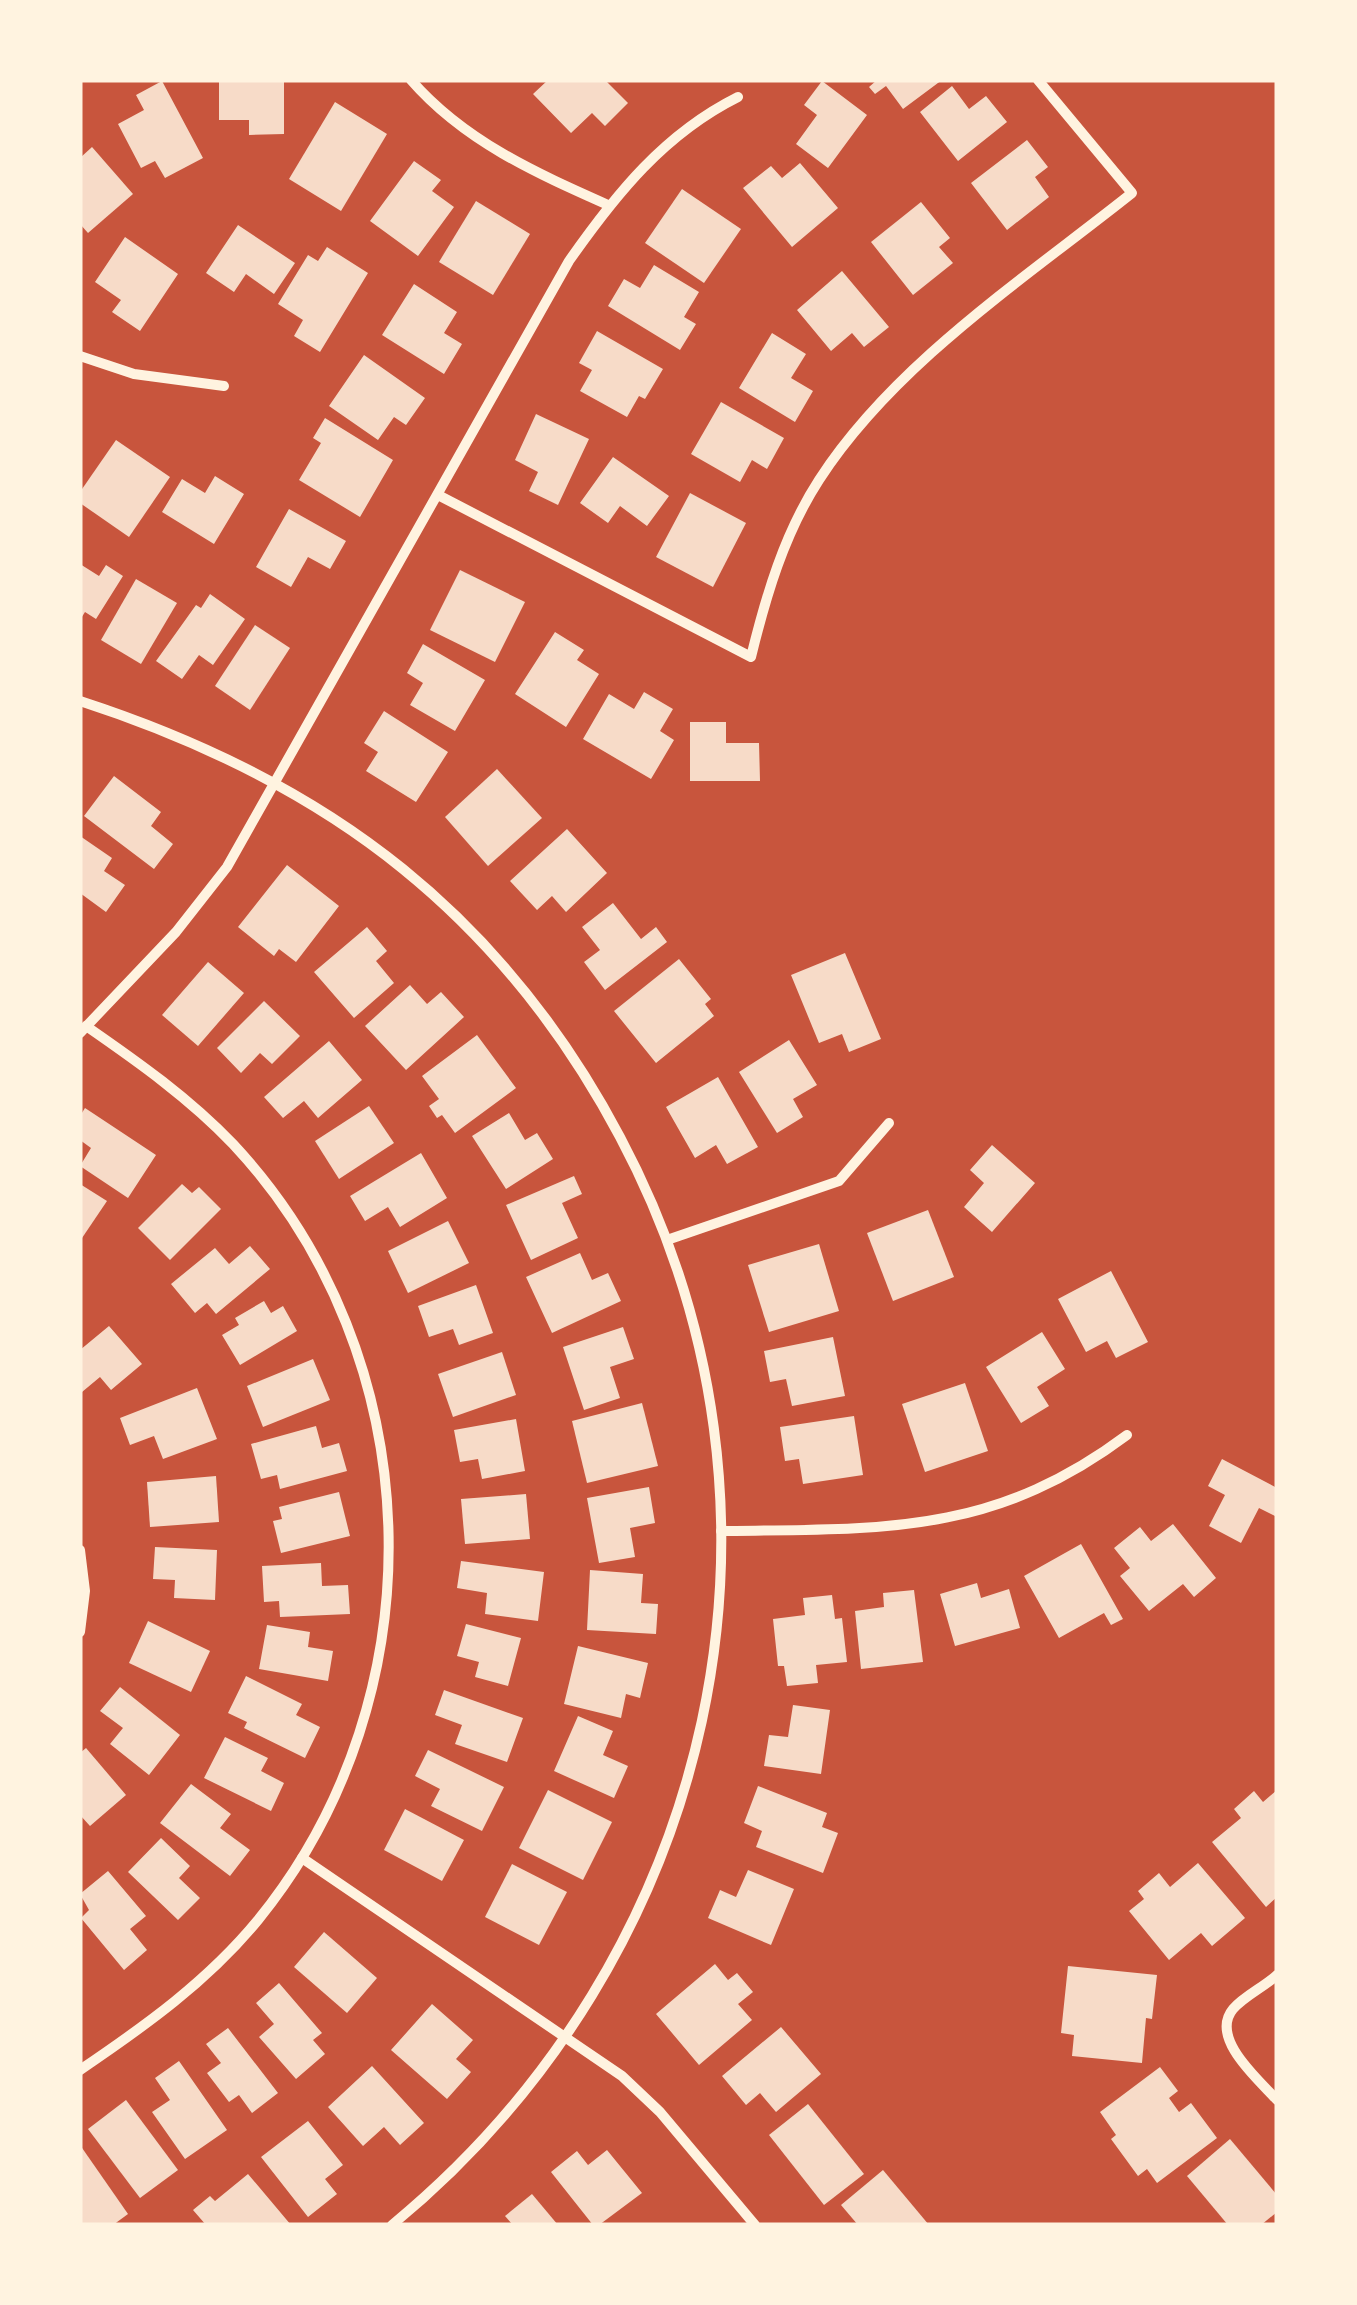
<svg xmlns="http://www.w3.org/2000/svg" width="1357" height="2305" font-family="'Golos Text',sans-serif">
<rect width="100%" height="100%" fill="#c8553d"/>
<g fill="#f7dbc8">
<path d="M219 80H284V134L249 135V120H219Z"/>
<path d="M548 80H605L628 103 605 126 592 113 571 133 533 94Z"/>
<path d="M877 80H942L903 109 886 86 875 94 869 87Z"/>
<path d="M162 81 203 158 165 178 155 161 141 168 118 124 144 110 136 95Z"/>
<path d="M822 81 867 115 828 168 796 144 817 115 804 105Z"/>
<path d="M952 86 969 109 986 96 1007 122 958 161 920 112Z"/>
<path d="M335 102 387 134 341 211 289 179Z"/>
<path d="M1027 140 1048 167 1035 177 1049 197 1007 230 971 183Z"/>
<path d="M92 147 133 194 88 233 80 224V158Z"/>
<path d="M414 161 441 180 432 191 454 207 418 256 370 221Z"/>
<path d="M800 163 838 208 792 247 743 188 771 166 782 178Z"/>
<path d="M682 189 741 229 704 283 645 243Z"/>
<path d="M476 201 530 234 493 295 439 262Z"/>
<path d="M921 202 950 238 939 247 953 263 913 295 871 242Z"/>
<path d="M238 225 295 263 274 294 246 274 234 292 206 273Z"/>
<path d="M125 237 178 274 140 331 112 312 121 300 95 282Z"/>
<path d="M327 247 368 273 320 352 294 336 303 320 278 304 308 255 318 261Z"/>
<path d="M654 265 699 292 684 317 696 324 680 350 608 306 624 279 640 288Z"/>
<path d="M842 271 889 327 864 347 852 333 831 351 797 310Z"/>
<path d="M414 284 457 312 444 333 462 344 444 374 382 335Z"/>
<path d="M597 331 663 369 645 399 639 396 627 417 580 391 592 370 579 363Z"/>
<path d="M772 333 806 354 791 378 813 391 795 422 739 388Z"/>
<path d="M364 355 425 398 406 425 394 417 378 440 329 406Z"/>
<path d="M721 402 784 438 767 469 752 460 740 482 691 454Z"/>
<path d="M536 414 589 439 558 505 529 491 538 472 515 460Z"/>
<path d="M325 418 393 460 360 517 299 480 321 443 313 438Z"/>
<path d="M116 440 170 477 129 537 80 503V492Z"/>
<path d="M613 457 669 496 647 526 620 506 608 523 580 503Z"/>
<path d="M215 476 244 494 214 544 162 512 182 479 205 493Z"/>
<path d="M690 493 746 523 713 587 656 557Z"/>
<path d="M289 509 346 541 330 569 308 557 291 587 256 567Z"/>
<path d="M80 564 99 576 106 565 123 576 96 619 85 612 80 620Z"/>
<path d="M460 570 525 602 495 662 430 630Z"/>
<path d="M136 579 177 603 141 664 101 640Z"/>
<path d="M210 594 245 619 213 665 199 655 182 679 156 661 196 605 201 608Z"/>
<path d="M255 625 290 648 250 710 215 686Z"/>
<path d="M555 632 584 650 577 660 599 674 566 727 515 694Z"/>
<path d="M423 644 485 680 455 731 410 705 423 683 407 673Z"/>
<path d="M644 692 673 709 660 731 674 740 651 779 583 739 609 694 634 709Z"/>
<path d="M384 711 448 752 416 802 366 771 378 752 364 743Z"/>
<path d="M690 722H726V743H759L760 781H690Z"/>
<path d="M497 769 542 818 488 866 445 817Z"/>
<path d="M114 776 161 812 151 826 173 844 154 869 84 816Z"/>
<path d="M567 829 607 873 566 912 552 896 537 910 510 881Z"/>
<path d="M80 836 112 858 104 871 125 885 106 912 80 893Z"/>
<path d="M287 865 339 906 296 962 279 949 274 956 238 927Z"/>
<path d="M613 903 641 939 656 927 667 942 605 990 584 962 600 950 582 927Z"/>
<path d="M367 927 387 951 376 961 394 983 354 1018 314 972Z"/>
<path d="M845 953 881 1039 849 1052 842 1034 819 1043 791 975Z"/>
<path d="M679 959 711 999 705 1004 714 1016 656 1063 614 1011Z"/>
<path d="M208 962 244 993 198 1046 162 1015Z"/>
<path d="M410 985 427 1004 441 992 464 1017 406 1070 365 1026Z"/>
<path d="M264 1001 300 1036 272 1064 260 1053 241 1073 217 1048Z"/>
<path d="M477 1035 516 1088 455 1133 442 1115 437 1118 429 1106 439 1099 422 1076Z"/>
<path d="M789 1040 817 1085 793 1099 803 1117 777 1133 739 1072Z"/>
<path d="M329 1041 362 1080 318 1118 304 1101 283 1118 264 1097Z"/>
<path d="M718 1077 758 1147 727 1164 716 1145 695 1158 666 1107Z"/>
<path d="M369 1106 394 1143 339 1179 315 1141Z"/>
<path d="M85 1108 156 1155 128 1198 80 1166 91 1148 80 1140V1116Z"/>
<path d="M509 1113 525 1140 537 1133 553 1159 506 1189 472 1136Z"/>
<path d="M992 1145 1035 1183 992 1232 964 1207 984 1183 970 1170Z"/>
<path d="M421 1153 447 1198 400 1227 388 1207 365 1221 350 1196Z"/>
<path d="M574 1176 582 1194 562 1203 578 1238 531 1260 506 1205Z"/>
<path d="M80 1184 107 1201 80 1241Z"/>
<path d="M182 1184 192 1193 199 1187 221 1209 170 1260 138 1228Z"/>
<path d="M928 1210 954 1277 893 1301 867 1233Z"/>
<path d="M448 1221 469 1263 408 1293 388 1251Z"/>
<path d="M819 1244 839 1311 769 1332 748 1265Z"/>
<path d="M250 1246 270 1269 216 1314 207 1303 195 1313 171 1284 215 1248 229 1264Z"/>
<path d="M580 1253 592 1280 608 1273 621 1301 552 1333 526 1277Z"/>
<path d="M1111 1271 1148 1342 1116 1358 1107 1341 1086 1352 1058 1299Z"/>
<path d="M476 1285 493 1333 459 1345 453 1329 429 1337 418 1306Z"/>
<path d="M264 1301 271 1313 283 1306 297 1331 240 1365 222 1335 239 1325 235 1318Z"/>
<path d="M109 1326 142 1364 111 1390 100 1377 82 1392 80 1350Z"/>
<path d="M623 1327 634 1359 610 1367 620 1398 584 1410 563 1347Z"/>
<path d="M1042 1332 1065 1369 1037 1387 1049 1406 1021 1423 986 1367Z"/>
<path d="M833 1337 845 1396 792 1406 786 1379 770 1382 764 1351Z"/>
<path d="M502 1352 516 1395 453 1417 438 1374Z"/>
<path d="M313 1359 330 1400 263 1427 247 1386Z"/>
<path d="M965 1383 988 1451 925 1472 902 1404Z"/>
<path d="M197 1388 217 1439 163 1459 154 1436 130 1445 120 1418Z"/>
<path d="M642 1403 658 1466 587 1483 572 1421Z"/>
<path d="M854 1416 863 1475 803 1484 799 1459 785 1461 780 1427Z"/>
<path d="M516 1419 525 1471 482 1479 478 1459 460 1462 454 1430Z"/>
<path d="M316 1426 322 1448 339 1443 347 1471 280 1489 277 1475 261 1479 251 1444Z"/>
<path d="M1222 1459 1277 1488V1517L1259 1508 1241 1543 1209 1526 1225 1495 1208 1486Z"/>
<path d="M216 1476 219 1522 150 1527 147 1482Z"/>
<path d="M649 1487 655 1523 630 1528 635 1557 599 1563 587 1498Z"/>
<path d="M339 1492 350 1536 281 1553 273 1521 282 1519 279 1507Z"/>
<path d="M526 1494 530 1539 465 1544 461 1499Z"/>
<path d="M1173 1524 1216 1578 1194 1597 1183 1584 1149 1611 1120 1576 1130 1568 1114 1548 1140 1527 1151 1541Z"/>
<path d="M1081 1544 1123 1619 1111 1625 1104 1613 1059 1638 1024 1576Z"/>
<path d="M155 1547 217 1550 215 1600 174 1598 175 1580 153 1579Z"/>
<path d="M461 1561 544 1572 538 1621 485 1614 487 1593 457 1588Z"/>
<path d="M321 1563 322 1586 348 1585 350 1614 280 1617 279 1601 264 1602 262 1566Z"/>
<path d="M590 1570 643 1574 641 1603 658 1604 656 1634 587 1630Z"/>
<path d="M977 1583 981 1598 1009 1589 1020 1628 955 1646 940 1594Z"/>
<path d="M914 1590 923 1662 861 1669 855 1611 884 1607 883 1593Z"/>
<path d="M832 1595 835 1619 842 1618 847 1662 816 1665 818 1683 787 1686 784 1666H778L773 1619 805 1615 803 1598Z"/>
<path d="M148 1621 210 1651 191 1692 129 1663Z"/>
<path d="M466 1624 521 1638 508 1686 475 1677 479 1662 457 1656Z"/>
<path d="M267 1625 310 1632 308 1647 333 1651 328 1681 259 1669Z"/>
<path d="M578 1646 648 1663 640 1698 626 1694 621 1718 564 1704Z"/>
<path d="M246 1676 302 1704 296 1715 320 1727 305 1758 244 1728 247 1722 228 1713Z"/>
<path d="M120 1687 180 1735 149 1775 110 1744 123 1728 100 1711Z"/>
<path d="M444 1690 523 1718 507 1762 455 1744 462 1725 435 1715Z"/>
<path d="M793 1705 830 1710 821 1774 764 1766 769 1735 788 1737Z"/>
<path d="M578 1716 613 1731 603 1755 628 1766 614 1798 554 1771Z"/>
<path d="M225 1737 268 1758 261 1771 284 1783 271 1811 204 1778Z"/>
<path d="M86 1748 126 1795 90 1826 80 1815V1753Z"/>
<path d="M428 1750 504 1787 482 1831 431 1806 440 1789 415 1776Z"/>
<path d="M191 1784 231 1814 220 1828 250 1850 230 1876 160 1823Z"/>
<path d="M758 1786 827 1813 822 1827 838 1833 823 1873 756 1847 762 1831 744 1823Z"/>
<path d="M548 1790 612 1822 583 1880 519 1848Z"/>
<path d="M1277 1790V1897L1266 1907 1212 1842 1241 1818 1234 1809 1254 1791 1263 1802Z"/>
<path d="M405 1809 464 1840 442 1881 384 1850Z"/>
<path d="M161 1838 190 1866 179 1878 200 1898 178 1920 128 1872Z"/>
<path d="M1198 1863 1245 1918 1212 1946 1201 1933 1169 1960 1129 1911 1144 1899 1138 1891 1159 1873 1170 1887Z"/>
<path d="M512 1864 567 1892 539 1945 485 1917Z"/>
<path d="M748 1870 794 1889 771 1945 708 1918 720 1890 736 1897Z"/>
<path d="M108 1871 146 1916 130 1929 147 1950 124 1970 81 1918 89 1910 80 1894Z"/>
<path d="M324 1932 377 1978 347 2013 294 1967Z"/>
<path d="M715 1964 728 1980 737 1973 753 1992 738 2004 752 2020 699 2065 656 2014Z"/>
<path d="M1068 1966 1157 1975 1152 2019 1146 2018 1142 2063 1072 2056 1074 2035 1061 2033Z"/>
<path d="M279 1983 322 2033 313 2040 325 2054 296 2079 259 2037 274 2024 256 2003Z"/>
<path d="M432 2004 473 2040 456 2059 471 2072 447 2099 391 2050Z"/>
<path d="M781 2027 821 2074 776 2112 760 2093 746 2105 722 2076Z"/>
<path d="M228 2028 278 2093 252 2113 239 2095 229 2102 207 2073 221 2063 206 2044Z"/>
<path d="M179 2061 227 2130 185 2159 152 2112 170 2100 155 2078Z"/>
<path d="M372 2066 424 2123 400 2145 384 2127 363 2146 328 2107Z"/>
<path d="M1160 2067 1178 2091 1169 2098 1179 2112 1191 2103 1217 2138 1157 2183 1147 2169 1138 2176 1111 2139 1116 2135 1100 2112Z"/>
<path d="M126 2100 178 2170 140 2198 88 2129Z"/>
<path d="M808 2104 864 2174 824 2205 769 2135Z"/>
<path d="M308 2121 343 2165 325 2179 337 2194 308 2217 261 2157Z"/>
<path d="M1230 2139 1277 2195V2212L1261 2225H1228L1187 2176Z"/>
<path d="M80 2145 128 2214 113 2225H80Z"/>
<path d="M607 2150 642 2193 599 2225H593L551 2172 577 2151 588 2165Z"/>
<path d="M883 2170 929 2225H858L841 2205Z"/>
<path d="M248 2174 291 2225H206L193 2210 210 2196 215 2201Z"/>
<path d="M532 2194 558 2225H513L505 2216Z"/>
</g>
<g fill="none" stroke-linecap="round" stroke-linejoin="round">
<g stroke="#fff3e0" stroke-width="10">
<path d="M411 80C464 141 536 173 608 205"/>
<path d="M80 356 134 374 224 386"/>
<path d="M438 495 751 657C766 596 784 534 819 480 894 364 1024 279 1132 193L1038 80"/>
<path d="M80 701C197 739 307 791 403 869 493 942 566 1035 620 1137 819 1511 715 1959 392 2225"/>
<path d="M80 1033 176 932 227 867 569 261C616 194 664 134 738 97"/>
<path d="M667 1240 839 1181 889 1123"/>
<path d="M721 1531C880 1529 992 1536 1127 1435"/>
<path d="M80 1550 85 1591 80 1632"/>
<path d="M302 1858 622 2076 660 2112 755 2225"/>
<path d="M1277 1975C1264 1987 1244 1996 1233 2009 1209 2038 1259 2080 1277 2100"/>
<path d="M80 2070C145 2026 208 1981 258 1920 441 1695 431 1356 233 1144 189 1098 138 1062 86 1026"/>
</g>
</g>
<rect width="1357" height="2305" fill="none" stroke="#fff3e0" stroke-width="165"/>
</svg>
